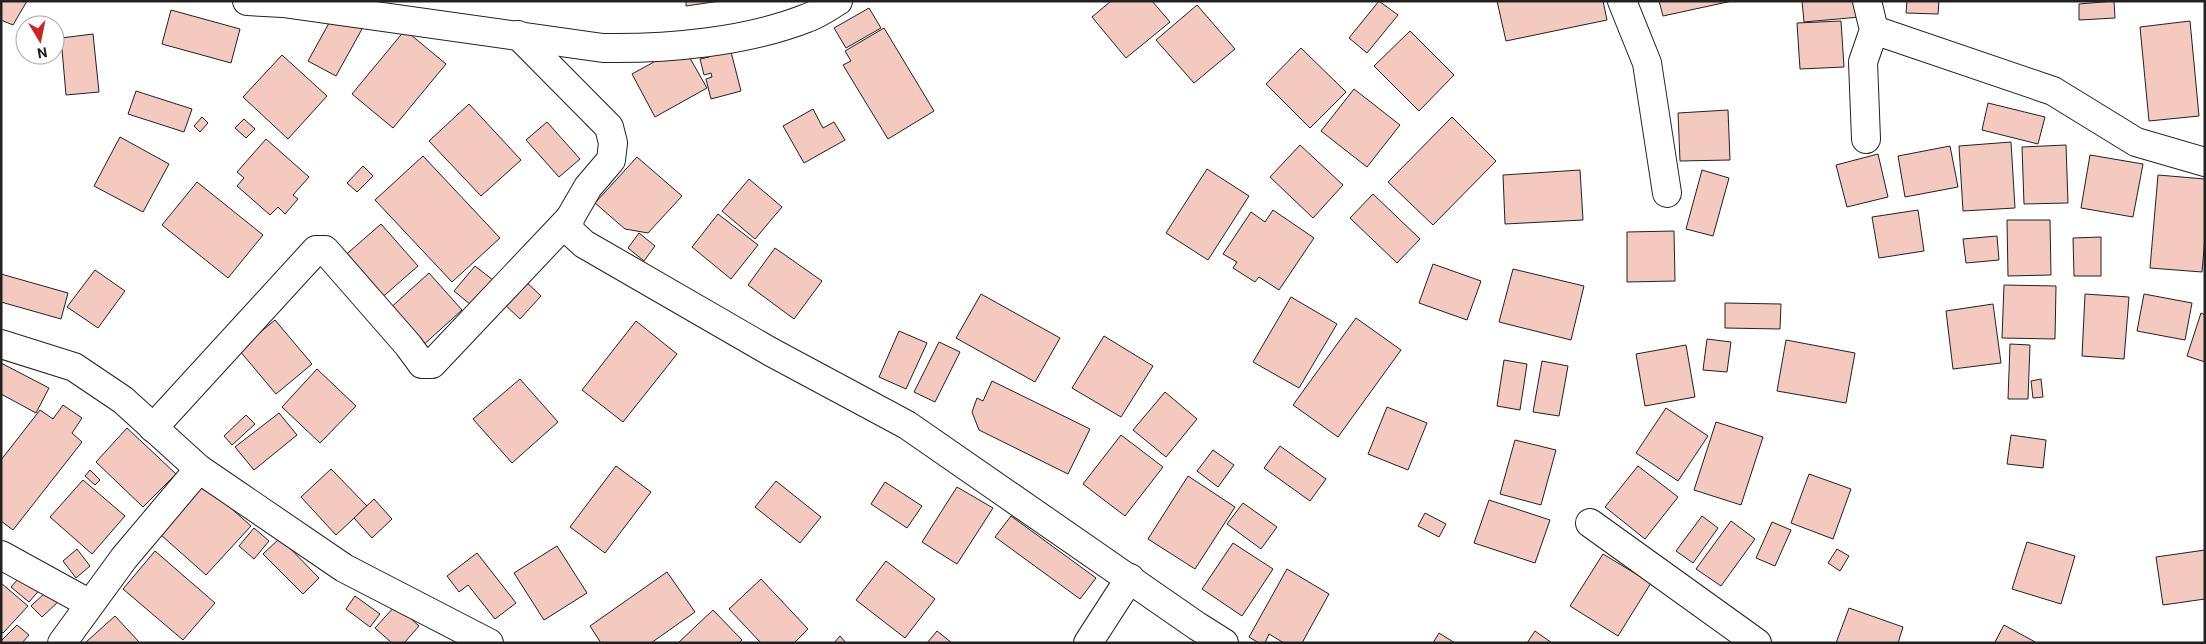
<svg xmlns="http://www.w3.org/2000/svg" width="2206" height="644" font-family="Roboto,sans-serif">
<rect width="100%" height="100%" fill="#fff"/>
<g fill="#f3c9c0" stroke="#222">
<path d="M1 1H27L13 25 1 20Z"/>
<path d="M686 1H720L686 6Z"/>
<path d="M1111 1H1152L1170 22 1126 58 1092 17Z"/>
<path d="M1379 1 1398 15 1367 53 1349 38Z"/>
<path d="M1497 1H1603L1607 20 1506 41Z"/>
<path d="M1659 1H1732L1663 16Z"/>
<path d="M1802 1H1858L1860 17 1804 22Z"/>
<path d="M1907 1H1939L1938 14 1906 13Z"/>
<path d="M2114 1 2115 18 2079 20V4Z"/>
<path d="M1197 5 1235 49 1194 83 1156 40Z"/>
<path d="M869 8 881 28 846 48 834 28Z"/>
<path d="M171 10 240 29 231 63 162 44Z"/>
<path d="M334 14 362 29 336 76 308 61Z"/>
<path d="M1841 21 1844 67 1800 69 1797 23Z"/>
<path d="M2190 21 2199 116 2149 121 2140 27Z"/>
<path d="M884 28 934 111 888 139 843 65 851 61 845 51Z"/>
<path d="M405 30 446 64 393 128 352 94Z"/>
<path d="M1410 31 1454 75 1419 111 1374 66Z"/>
<path d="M93 34 99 92 66 95 61 38Z"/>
<path d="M729 44 741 91 711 99 706 79 712 77 711 73 704 75 700 59 709 57 707 50Z"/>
<path d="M683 46 707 88 655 117 632 74Z"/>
<path d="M1301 48 1346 92 1310 128 1266 84Z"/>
<path d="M282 55 327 96 288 139 243 97Z"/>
<path d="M1354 89 1400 125 1367 167 1321 131Z"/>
<path d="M136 91 192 109 184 132 128 114Z"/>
<path d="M1988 103 2045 117 2038 144 1982 130Z"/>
<path d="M469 104 521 160 481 196 429 141Z"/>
<path d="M813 109 823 128 834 122 845 140 804 163 783 126Z"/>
<path d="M1728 110 1730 160 1680 161 1678 113Z"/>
<path d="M202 117 208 123 200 132 194 126Z"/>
<path d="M1452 117 1496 161 1433 225 1388 182Z"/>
<path d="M244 119 255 129 246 138 235 128Z"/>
<path d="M547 122 580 159 559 177 526 140Z"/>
<path d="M120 137 169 164 143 212 94 186Z"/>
<path d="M266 139 309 177 293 195 298 199 285 214 278 207 270 215 237 186 244 178 237 172Z"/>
<path d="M2011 142 2015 208 1963 211 1959 146Z"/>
<path d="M1300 145 1343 185 1313 218 1270 177Z"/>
<path d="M2066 145 2068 203 2024 204 2022 147Z"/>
<path d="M1950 146 1958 187 1905 197 1898 156Z"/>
<path d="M1878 154 1888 197 1847 207 1836 165Z"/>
<path d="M2090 155 2143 164 2133 217 2081 208Z"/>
<path d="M423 156 500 238 452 282 375 200Z"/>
<path d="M637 157 682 196 648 233 625 229 595 203Z"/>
<path d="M363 166 373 176 357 192 347 183Z"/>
<path d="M1207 169 1249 196 1208 260 1166 233Z"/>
<path d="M1580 170 1583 220 1505 224 1503 175Z"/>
<path d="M1702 170 1729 178 1713 236 1686 229Z"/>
<path d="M2158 175 2205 179V237L2202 272 2150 268Z"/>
<path d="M749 179 782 207 755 239 722 211Z"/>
<path d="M197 182 263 235 228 278 162 225Z"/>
<path d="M1373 194 1420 239 1397 263 1350 218Z"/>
<path d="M1273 210 1314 238 1279 290 1259 277 1255 282 1233 268 1237 262 1223 254 1251 212 1265 222Z"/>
<path d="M1918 210 1924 251 1879 258 1872 217Z"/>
<path d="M718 214 758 245 731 279 692 247Z"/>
<path d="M2007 220H2050L2051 275 2008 276Z"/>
<path d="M381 224 418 266 378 301 341 259Z"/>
<path d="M1674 231 1675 281 1627 282V232Z"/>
<path d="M639 233 655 246 644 261 628 248Z"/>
<path d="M1997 236 1999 260 1966 263 1963 239Z"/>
<path d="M2101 237V276H2074L2073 238Z"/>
<path d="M775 248 822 281 794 319 748 285Z"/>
<path d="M1433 264 1481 281 1467 320 1419 303Z"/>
<path d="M475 266 493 280 471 305 454 291Z"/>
<path d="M1513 269 1584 286 1571 340 1499 322Z"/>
<path d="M95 270 125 291 98 328 67 307Z"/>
<path d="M429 273 462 310 421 347 387 311Z"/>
<path d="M1 274 68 293 61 319 1 302Z"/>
<path d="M523 279 541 296 520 319 502 302Z"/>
<path d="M2004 285 2056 286 2055 339 2002 338Z"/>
<path d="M981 294 1060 338 1035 382 956 338Z"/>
<path d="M2085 294 2129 297 2124 359 2082 356Z"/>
<path d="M2144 294 2192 303 2185 340 2137 331Z"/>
<path d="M1291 297 1337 324 1299 388 1253 362Z"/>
<path d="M1725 303 1781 304 1780 329 1725 328Z"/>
<path d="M1993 304 2001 363 1953 369 1946 311Z"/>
<path d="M2201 313 2205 315V362L2187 356Z"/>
<path d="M1356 318 1401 350 1338 437 1293 405Z"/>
<path d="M275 320 312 364 276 394 239 350Z"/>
<path d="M636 321 677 354 623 422 582 390Z"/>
<path d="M899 331 927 343 906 389 879 377Z"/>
<path d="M1104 336 1153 366 1121 417 1072 388Z"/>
<path d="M1707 339 1731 342 1727 372 1703 370Z"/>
<path d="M1786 340 1855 353 1846 403 1777 391Z"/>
<path d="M939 342 960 352 935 402 914 392Z"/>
<path d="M2010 344 2030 345 2028 399H2008Z"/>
<path d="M1686 345 1695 397 1645 406 1636 354Z"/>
<path d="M1504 360 1527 364 1520 410 1497 406Z"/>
<path d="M1542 361 1568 366 1559 416 1533 412Z"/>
<path d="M1 363 49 388 36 413 1 394Z"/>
<path d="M317 369 356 406 320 443 282 407Z"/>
<path d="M520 379 558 422 512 463 473 419Z"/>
<path d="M2041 379 2043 397 2033 398 2031 381Z"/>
<path d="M992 381 1090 429 1068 474 979 430 972 412 977 398 983 401Z"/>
<path d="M1165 392 1197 419 1166 457 1133 430Z"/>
<path d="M63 405 82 418 72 433 82 442 13 530 1 521V460L40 410 53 419Z"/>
<path d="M1387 407 1427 423 1408 470 1368 454Z"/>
<path d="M1666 408 1708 436 1678 481 1636 453Z"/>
<path d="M279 413 297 435 254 470 235 447Z"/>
<path d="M246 415 255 424 232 445 224 436Z"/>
<path d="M1716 422 1763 437 1741 505 1694 490Z"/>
<path d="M127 428 176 474 143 507 96 462Z"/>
<path d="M1121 435 1163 467 1125 516 1083 484Z"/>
<path d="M2011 435 2046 440 2043 468 2007 464Z"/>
<path d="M1515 440 1556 450 1541 505 1500 494Z"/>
<path d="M1280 446 1326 479 1310 501 1264 468Z"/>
<path d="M1213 450 1234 465 1218 487 1197 471Z"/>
<path d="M616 466 651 492 605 553 570 527Z"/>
<path d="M1638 466 1678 497 1645 539 1605 507Z"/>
<path d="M331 469 367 506 336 535 301 497Z"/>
<path d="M90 470 100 480 95 485 85 476Z"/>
<path d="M1809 474 1851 489 1833 539 1791 523Z"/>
<path d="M1188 476 1235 507 1195 569 1148 539Z"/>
<path d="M197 478 251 526 206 575 152 527Z"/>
<path d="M83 480 125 516 92 554 50 517Z"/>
<path d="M776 481 821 517 800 543 755 507Z"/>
<path d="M885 482 922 506 907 528 871 504Z"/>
<path d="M957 487 993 508 957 564 922 542Z"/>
<path d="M374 499 392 519 372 538 354 518Z"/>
<path d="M1489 500 1550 520 1535 563 1474 543Z"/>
<path d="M1243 503 1277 527 1261 549 1227 524Z"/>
<path d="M1425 513 1446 524 1439 537 1418 526Z"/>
<path d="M1011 516 1096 578 1080 599 995 537Z"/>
<path d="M1702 516 1718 528 1693 563 1676 551Z"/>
<path d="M1731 521 1755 539 1721 586 1696 569Z"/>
<path d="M1772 522 1791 530 1775 566 1756 558Z"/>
<path d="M254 528 269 541 254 559 239 546Z"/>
<path d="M280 538 319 578 303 594 263 554Z"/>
<path d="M2027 542 2075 556 2061 604 2012 589Z"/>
<path d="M1233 543 1273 569 1242 616 1202 589Z"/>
<path d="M557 546 587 593 544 620 514 573Z"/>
<path d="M77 549 90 566 76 578 63 561Z"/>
<path d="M1837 549 1849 556 1840 571 1828 563Z"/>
<path d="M2205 550V599L2163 605 2156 557Z"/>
<path d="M155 551 215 603 183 640 123 589Z"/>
<path d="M477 553 516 603 495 619 468 585 459 592 447 576Z"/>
<path d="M1603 554 1651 583 1618 636 1570 606Z"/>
<path d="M886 561 935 599 905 638 856 600Z"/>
<path d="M1287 569 1329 594 1302 643H1284L1269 634 1265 643H1259L1249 637Z"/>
<path d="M24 572 42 587 29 602 11 587Z"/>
<path d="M667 572 695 612 651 643H601L590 626Z"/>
<path d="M761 579 808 629 794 643H761L729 609Z"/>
<path d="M1 583 28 606 3 633 1 631Z"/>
<path d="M48 590 59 601 42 617 31 606Z"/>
<path d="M355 596 380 614 370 627 346 609Z"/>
<path d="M396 605 419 626 404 643H392L375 628Z"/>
<path d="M1849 608 1903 627 1898 643H1836Z"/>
<path d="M713 610 742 640 739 643H678Z"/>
<path d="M115 616 140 643H85Z"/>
<path d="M17 625 29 635 22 643H3L1 641Z"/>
<path d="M2004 625 2037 643H1996L1995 642Z"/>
<path d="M937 631 952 643H927Z"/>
<path d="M1535 631 1552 643H1527Z"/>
<path d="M1439 633 1455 643H1433Z"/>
<path d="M840 636 846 643H834Z"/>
</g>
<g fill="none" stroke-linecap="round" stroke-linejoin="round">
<defs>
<g id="minor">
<path d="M247 1 283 3 603 48C668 49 746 42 807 18 818 14 828 7 838 1"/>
<path d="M1622 1 1647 63 1667 193"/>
<path d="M1874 30 2053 91 2136 142 2205 162"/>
<path d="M518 35 609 127 613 143 611 160 588 187 570 218 569 226 572 233 584 244 771 352 907 425 1197 626 1224 643"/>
<path d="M1866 139 1863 62 1874 30 1867 1"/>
<path d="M1 344 74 367 123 400 199 469 344 568 489 643"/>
<path d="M153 428 316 250H325L408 345 422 364H432L570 218"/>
<path d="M1590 523 1757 643"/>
<path d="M1 555 90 604"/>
<path d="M62 643 124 558 199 469"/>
<path d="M1088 643 1130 578"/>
</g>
</defs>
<use href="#minor" stroke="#222" stroke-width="30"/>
<use href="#minor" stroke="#fff" stroke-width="28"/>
</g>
<rect width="2206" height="644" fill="none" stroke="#222222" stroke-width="5"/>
<g transform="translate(40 40) rotate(170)"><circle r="24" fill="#ffffff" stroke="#a7a7a7"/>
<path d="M0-4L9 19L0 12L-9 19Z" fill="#c62828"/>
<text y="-8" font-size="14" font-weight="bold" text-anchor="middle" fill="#222222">N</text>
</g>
</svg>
